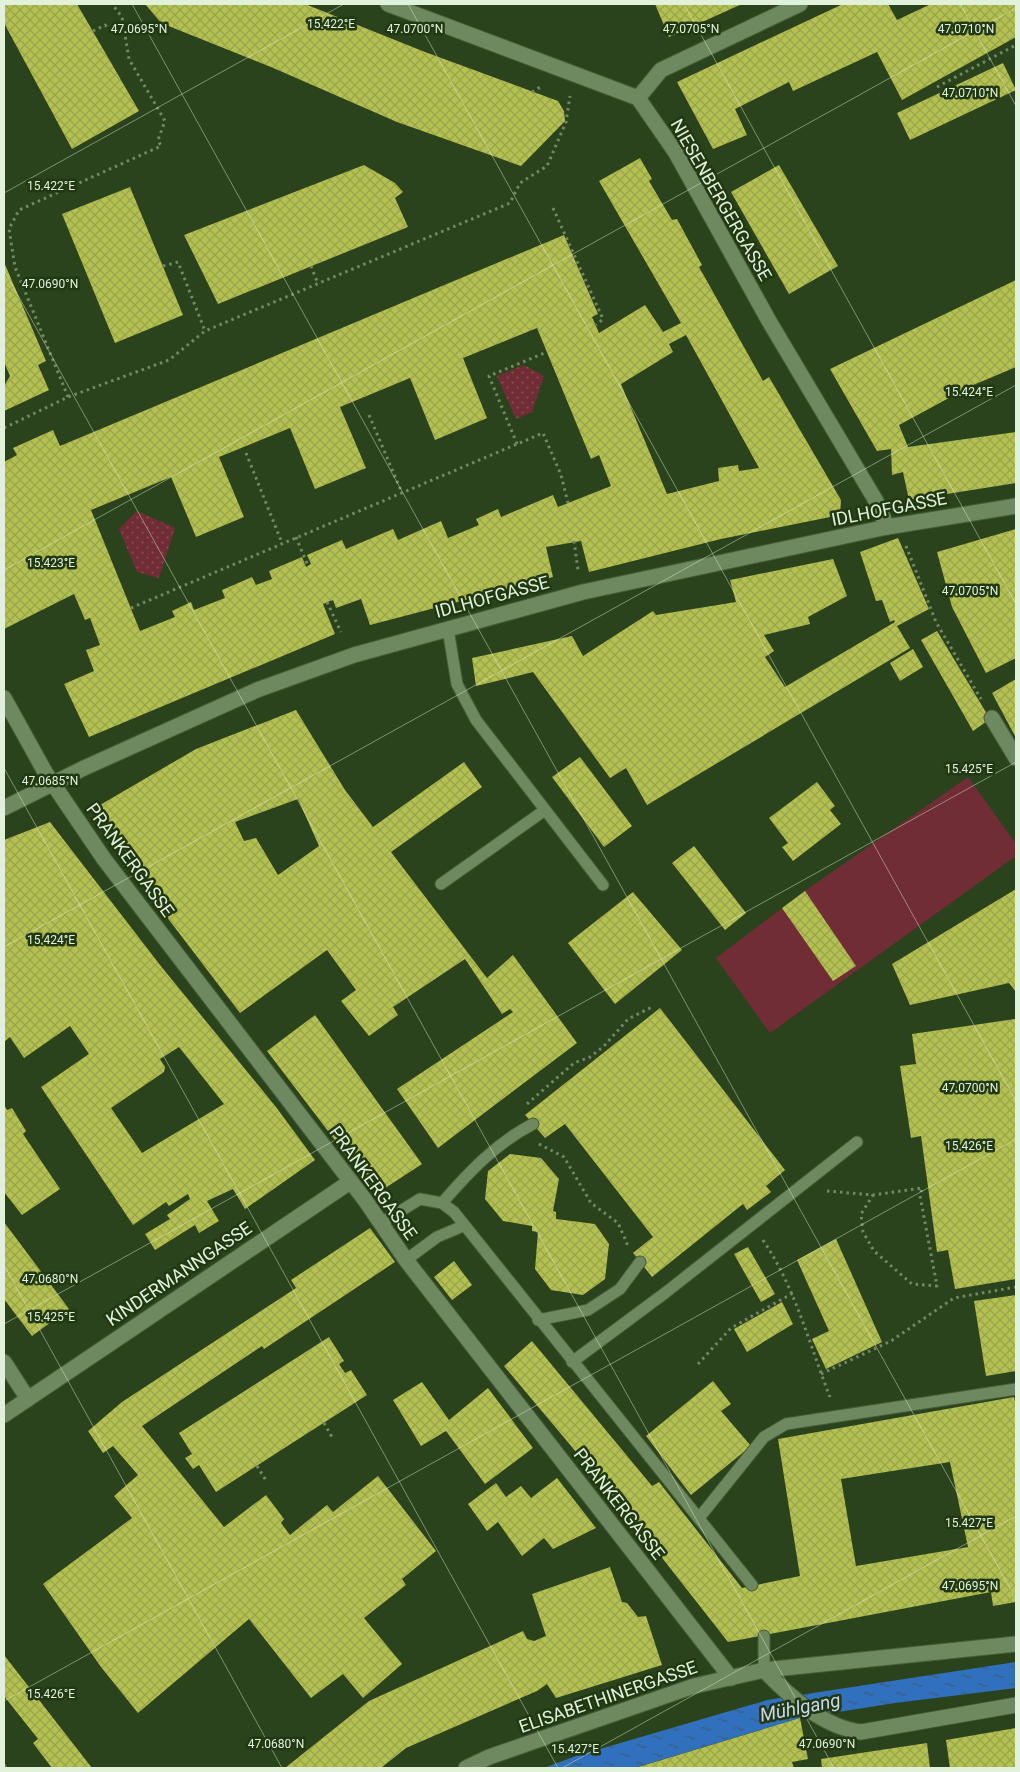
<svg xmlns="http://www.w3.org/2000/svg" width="1020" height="1772" font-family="Roboto,sans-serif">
<defs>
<pattern id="park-dots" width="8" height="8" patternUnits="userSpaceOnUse" patternTransform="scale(1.25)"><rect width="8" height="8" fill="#712d35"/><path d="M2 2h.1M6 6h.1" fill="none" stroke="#854c52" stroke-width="1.8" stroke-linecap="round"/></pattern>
<pattern id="water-ripples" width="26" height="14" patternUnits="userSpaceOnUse" patternTransform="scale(1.25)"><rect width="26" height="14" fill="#3070bd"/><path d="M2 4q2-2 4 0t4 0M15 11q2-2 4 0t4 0" fill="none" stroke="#3a5c7f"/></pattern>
<pattern id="building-cross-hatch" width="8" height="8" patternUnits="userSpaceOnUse" patternTransform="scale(1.25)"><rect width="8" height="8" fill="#b4c150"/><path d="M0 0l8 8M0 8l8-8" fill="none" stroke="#98a34c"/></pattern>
</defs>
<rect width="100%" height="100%" fill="#2b431d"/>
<path fill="#712d35" d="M968 777 1016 844V856L770 1033 716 958 805 891Z"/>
<g fill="url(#park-dots)">
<path d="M524 365 544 376 532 412 516 419 497 376Z"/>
<path d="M137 511 175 528 159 578 137 572 119 529Z"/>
</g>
<path fill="url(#water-ripples)" d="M1016 1662V1688L895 1703 800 1718 634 1768H544L576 1756 767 1700Z"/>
<g fill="url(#building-cross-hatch)" fill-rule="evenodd">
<path d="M4 4H77L139 111 72 149 4 23Z"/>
<path d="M145 4H305L425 52 558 101 564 111 565 121 521 166 397 122 271 67 161 23Z"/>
<path d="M655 4H742L669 37Z"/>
<path d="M843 4H888L897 20 931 4H1016V37L902 100 877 52 793 91 789 82 735 109 747 135 713 149 677 82Z"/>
<path d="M1003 63 1016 90 910 140 897 113Z"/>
<path d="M640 158 652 179 649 181 672 220 677 219 702 265 699 267 763 381 769 377 841 500 840 515 721 539 589 572 581 541 546 547 553 577 370 625 361 599 336 608 333 600 323 604 335 634 89 737 64 684 94 671 86 650 100 645 90 618 85 620 74 594 4 629V462L17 455 13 448 53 430 60 446 564 235 598 314 592 317 599 333 645 305 663 332 681 323 599 181ZM537 328 591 459 599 455 611 486 558 507 553 495 501 517 498 509 476 519 479 525 448 538 441 521 398 540 393 529 346 549 342 540 307 555 311 564 306 567 302 557 269 571 272 579 256 585 252 577 222 590 225 598 194 610 191 602 172 611 175 617 140 631 91 510 171 477 196 537 244 517 219 457 290 428 315 489 366 468 340 407 410 378 435 440 487 418 463 358ZM686 335 759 468 739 471 738 465 718 468 719 481 667 494 621 384 673 352 669 344Z"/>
<path d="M364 165 395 183 403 192 395 198 408 227 218 304 184 235Z"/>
<path d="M779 165 838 266 789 294 731 192Z"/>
<path d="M130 187 183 315 115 343 62 214Z"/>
<path d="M4 262 46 361 38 365 49 390 4 411V386L10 376 4 362Z"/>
<path d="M1016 280V367L971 386 899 425 908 447 1016 432V483L909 500 903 472 892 475 891 449 877 451 830 369Z"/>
<path d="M1016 529V658L986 673 952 607 937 552Z"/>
<path d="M898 538 929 609 897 626 910 648 647 805 626 768 610 778 533 672 476 686 472 658 572 636 583 656 653 611 656 615 736 602 730 580 833 559 847 596 808 617 810 624 764 635 774 651 765 657 785 687 895 622 894 620 890 622 882 600 876 601 860 552Z"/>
<path d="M937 631 990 719 973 731 921 640Z"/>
<path d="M913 649 923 667 900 681 890 663Z"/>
<path d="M1016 679V738L992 693Z"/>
<path d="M296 710 345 790 373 827 464 762 482 787 391 852 487 978 513 955 577 1043 438 1148 397 1089 513 1012 510 1009 502 1014 465 959 393 1007 398 1015 369 1036 341 1001 356 990 327 950 240 1013 150 895 100 805 196 749ZM298 799 319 846 278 875 256 838 244 841 235 822Z"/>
<path d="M580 757 632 826 604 847 552 777Z"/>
<path d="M817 782 835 806 830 810 841 824 793 861 782 847 788 843 769 818Z"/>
<path d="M50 822 160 965 276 1107 315 1160 245 1209 233 1189 207 1201 219 1221 199 1233 195 1225 155 1250 145 1234 170 1219 167 1215 190 1199 188 1194 169 1206 166 1202 133 1225 41 1087 89 1054 70 1026 24 1058 10 1037 4 1042V840ZM179 1047 224 1104 142 1153 111 1108 164 1072 165 1067 160 1059Z"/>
<path d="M694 846 746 913 725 930 672 863Z"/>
<path d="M1016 889V992L1009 983 910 1005 892 964Z"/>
<path d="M805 891 856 966 833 981 782 908Z"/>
<path d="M633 892 682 950 615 1004 568 943Z"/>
<path d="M660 1008 785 1170 766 1186 771 1192 747 1210 743 1204 652 1277 633 1253 653 1237 565 1124 545 1138 525 1115Z"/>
<path d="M315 1015 422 1164 376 1194 267 1051Z"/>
<path d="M1015 1019 1016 1279 955 1289 948 1250 937 1252 921 1136 911 1138 900 1066 916 1064 912 1034Z"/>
<path d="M4 1105 7 1110 12 1108 26 1131 23 1134 60 1189 22 1215 4 1192Z"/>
<path d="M510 1154 541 1158 559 1179 553 1211 556 1212V1219L595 1224 609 1244 605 1279 583 1295 551 1290 535 1269 538 1232 532 1231V1226L503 1221 485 1199 488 1171Z"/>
<path d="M4 1222 69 1309 32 1336 4 1299Z"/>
<path d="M370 1228 395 1262 264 1349 262 1346 142 1426 224 1527 266 1495 284 1519 281 1523 290 1535 327 1505 333 1512 378 1476 436 1551 402 1579 406 1585 364 1618 402 1664 363 1698 343 1674 311 1698 249 1619 138 1713 101 1667 43 1584 132 1518 114 1496 138 1475 113 1446 103 1453 88 1431 122 1402 296 1288 291 1280Z"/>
<path d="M836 1239 882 1342 826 1369 812 1339 829 1331 797 1260Z"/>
<path d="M748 1247 775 1294 761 1302 734 1254Z"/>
<path d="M454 1261 472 1285 452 1300 434 1277Z"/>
<path d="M1016 1295V1371L986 1376 974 1301Z"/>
<path d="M782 1302 793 1324 747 1352 734 1329Z"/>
<path d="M329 1337 344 1361 339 1364 345 1373 351 1370 367 1395 216 1492 199 1465 193 1469 185 1458 192 1454 179 1433Z"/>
<path d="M532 1341 652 1486 659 1482 742 1588 800 1576 778 1439 1014 1397 1016 1407V1602L993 1606 991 1592 728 1642 623 1508 504 1366ZM950 1462 968 1547 856 1566 841 1479Z"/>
<path d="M713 1381 731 1404 721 1411 751 1446 691 1495 646 1436Z"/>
<path d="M422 1382 449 1420 488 1388 533 1448 485 1484 446 1431 421 1446 393 1400Z"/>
<path d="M557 1478 596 1528 553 1549 544 1538 522 1556 498 1522 487 1531 468 1504 496 1483 506 1497 521 1486 531 1498Z"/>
<path d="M610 1567 622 1602 627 1603 638 1617 646 1616 662 1665 556 1698 547 1684 537 1691 406 1748 381 1768H285L369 1701 523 1631 527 1639 534 1641 546 1636 532 1594Z"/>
<path d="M4 1655 92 1768H52L33 1743 38 1739 4 1696Z"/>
<path d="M800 1718 808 1759 792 1762 794 1768H635Z"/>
<path d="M1016 1728V1768H950L946 1740Z"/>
<path d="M927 1743 930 1768H822L821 1759Z"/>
</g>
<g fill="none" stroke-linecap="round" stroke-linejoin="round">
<defs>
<g id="lane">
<path d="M448 629 457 684 476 720 603 885"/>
<path d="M441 884 545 810"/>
<path d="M442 1203C469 1172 496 1143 533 1124"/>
<path d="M381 1223 420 1199 442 1203 454 1212 752 1585"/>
<path d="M406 1260 437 1237 463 1226"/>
<path d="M538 1320 588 1310 620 1289 640 1262"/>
<path d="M572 1362 665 1293 857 1142"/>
<path d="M699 1518 764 1437 786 1424 1016 1389"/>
<path d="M764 1636V1670"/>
</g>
<g id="street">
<path d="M388 4 638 98 676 153 769 321 876 501 887 527"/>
<path d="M638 98 661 70 800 4"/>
<path d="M4 698 45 772 104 859 365 1200 406 1260 731 1678"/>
<path d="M992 718 1016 758"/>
<path d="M4 808 84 768 257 690 354 655 583 592 887 527 1016 506"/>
<path d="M4 1362 28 1399"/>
<path d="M4 1415 350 1182"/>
<path d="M764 1670C790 1697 823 1727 861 1732L1016 1705"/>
</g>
<path id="secondary" d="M466 1768 489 1757 694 1686 764 1670 1016 1644"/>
</defs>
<use href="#lane" stroke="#485d3b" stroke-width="13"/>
<use href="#street" stroke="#485d3b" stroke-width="17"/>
<use href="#secondary" stroke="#485d3b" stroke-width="17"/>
<g stroke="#748868" stroke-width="3" stroke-dasharray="2.5 4" stroke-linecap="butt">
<path d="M93 31 105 25 112 31 125 32"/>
<path d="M937 87 1016 45"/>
<path d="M532 92 542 86"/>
<path d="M553 208 603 319 596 325"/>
<path d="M163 266 178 262 205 331"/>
<path d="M311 266 318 284"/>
<path d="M68 397 15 267 9 229 19 210 161 146 158 140 165 121 129 59 122 17 112 4"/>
<path d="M369 415 402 493"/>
<path d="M4 428 68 397 169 360 205 331 510 203 520 183 547 166 566 122 570 96"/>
<path d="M517 444 489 376 547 352"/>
<path d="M246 453 282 543"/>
<path d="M296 537 308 566"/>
<path d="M574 541 578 570"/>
<path d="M906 546 936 622 981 699"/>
<path d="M327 602 341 632"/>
<path d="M131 608 543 433 561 475 568 503"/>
<path d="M527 1104 574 1063 590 1057 604 1046 628 1019 652 1007"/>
<path d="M539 1144 564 1157 591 1203 618 1223 627 1243 626 1247"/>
<path d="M827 1191 873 1195 922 1188 920 1196 937 1286 912 1284 874 1251 863 1232 861 1214 873 1195"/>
<path d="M763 1240C796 1289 809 1344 830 1397"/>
<path d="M698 1364 731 1328 793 1293"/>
<path d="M821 1374 891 1341 954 1298 1016 1287"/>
<path d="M324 1423 333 1439"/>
<path d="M257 1466 267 1482"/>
</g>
<use href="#lane" stroke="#6e8960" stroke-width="11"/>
<use href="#street" stroke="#6e8960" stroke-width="15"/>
<use href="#secondary" stroke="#6e8960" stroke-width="15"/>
</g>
<path fill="none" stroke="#e2f1da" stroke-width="1" stroke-opacity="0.45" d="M132 4 1016 1599M408 4 1016 1101M684 4 1016 604M960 4 1016 106M4 193 344 4M4 270 834 1768M4 570 1016 8M4 768 558 1768M4 947 1016 385M4 1265 282 1768M4 1324 1016 762M4 1701 1016 1139M4 1763 7 1768M562 1768 1016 1516"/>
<g text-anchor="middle" stroke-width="5" stroke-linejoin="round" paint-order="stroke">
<g font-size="18" fill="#e2f1da" stroke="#213812">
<text transform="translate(721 200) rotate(60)" y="6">NIESENBERGERGASSE</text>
<text transform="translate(889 509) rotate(-11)" y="6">IDLHOFGASSE</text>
<text transform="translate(492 597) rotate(-15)" y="6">IDLHOFGASSE</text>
<text transform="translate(130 860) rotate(54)" y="6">PRANKERGASSE</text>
<text transform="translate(373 1183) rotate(54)" y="6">PRANKERGASSE</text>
<text transform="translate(179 1274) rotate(-34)" y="6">KINDERMANNGASSE</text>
<text transform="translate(619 1504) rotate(52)" y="6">PRANKERGASSE</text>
<text transform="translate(608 1697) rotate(-19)" y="6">ELISABETHINERGASSE</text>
</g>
<g font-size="19" font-style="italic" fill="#c8d8ed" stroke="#213812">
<text transform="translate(800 1707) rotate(-11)" y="7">Mühlgang</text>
</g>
</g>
<g font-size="12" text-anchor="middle" fill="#e2f1da" stroke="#213812" stroke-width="5" stroke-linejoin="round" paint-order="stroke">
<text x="331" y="28">15.422°E</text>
<text x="139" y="33">47.0695°N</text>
<text x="415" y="33">47.0700°N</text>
<text x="691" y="33">47.0705°N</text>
<text x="966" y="33">47.0710°N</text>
<text x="970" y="97">47.0710°N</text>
<text x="51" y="190">15.422°E</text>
<text x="50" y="288">47.0690°N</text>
<text x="969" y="396">15.424°E</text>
<text x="51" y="567">15.423°E</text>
<text x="970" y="595">47.0705°N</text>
<text x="969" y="773">15.425°E</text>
<text x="50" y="785">47.0685°N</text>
<text x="51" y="944">15.424°E</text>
<text x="970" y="1092">47.0700°N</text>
<text x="969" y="1150">15.426°E</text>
<text x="50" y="1283">47.0680°N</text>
<text x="51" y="1321">15.425°E</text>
<text x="969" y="1527">15.427°E</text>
<text x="970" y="1590">47.0695°N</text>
<text x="51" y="1698">15.426°E</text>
<text x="276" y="1748">47.0680°N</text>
<text x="827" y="1748">47.0690°N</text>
<text x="575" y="1753">15.427°E</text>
</g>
<rect width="1020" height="1772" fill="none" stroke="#e2f1da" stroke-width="10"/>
</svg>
